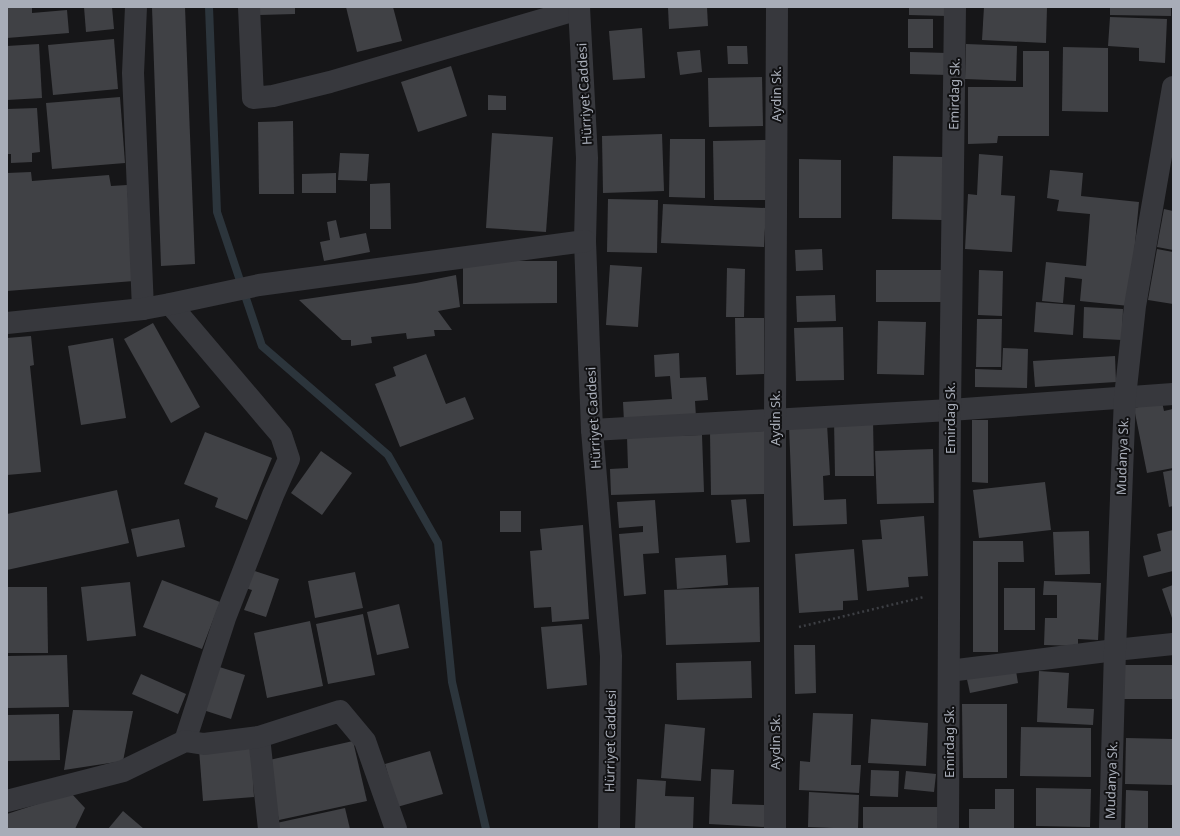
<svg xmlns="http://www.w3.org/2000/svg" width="1180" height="836" font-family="'Noto Sans',sans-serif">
<rect width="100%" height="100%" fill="#161618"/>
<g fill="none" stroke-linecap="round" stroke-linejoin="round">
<path stroke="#2c353c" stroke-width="8" d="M209 7 217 212 262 346 388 455 438 543 452 682 486 829"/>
</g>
<g fill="#404145">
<path d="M7 7H32V13L67 10 69 33 7 38Z"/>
<path d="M84 7H112L114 29 86 32Z"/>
<path d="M152 7H185L195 264 161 266Z"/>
<path d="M258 7H295V14L259 15Z"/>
<path d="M346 7H393L402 41 357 52Z"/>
<path d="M668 7H707L708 26 669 29Z"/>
<path d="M909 7H947V16L909 15Z"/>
<path d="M984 7H1047L1046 43 982 40Z"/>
<path d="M1110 7H1171V16L1110 15Z"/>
<path d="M1110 17 1167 19 1165 63 1139 61V48L1108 46Z"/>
<rect x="908" y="19" width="25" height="29"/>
<path d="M642 28 645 78 613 80 609 31Z"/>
<path d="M114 39 118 89 53 95 48 45Z"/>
<path d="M39 44 42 98 7 100V46Z"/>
<path d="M966 44 1017 46 1016 81 965 79Z"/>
<path d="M727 46H747L748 64H728Z"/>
<path d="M1063 47 1108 48V112L1062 111Z"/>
<path d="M700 50 702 72 680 75 677 52Z"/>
<path d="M1023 51H1049V136H998L997 143 968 144V87H1023Z"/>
<path d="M910 52 948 53V75L910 74Z"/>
<path d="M451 66 467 116 418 132 401 82Z"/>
<path d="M762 77 763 126 709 127 708 78Z"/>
<path d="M488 95 506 96V110H488Z"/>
<path d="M120 97 125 163 52 169 46 103Z"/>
<path d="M37 108 40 152 32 153V162L11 163V154H7V109Z"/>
<path d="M293 121 294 194H259L258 122Z"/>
<path d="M492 133 553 137 546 232 486 228Z"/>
<path d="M662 134 664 191 603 193 602 136Z"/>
<path d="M670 139H705V198L669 197Z"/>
<path d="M767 140 768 200H714L713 141Z"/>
<path d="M340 153 369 154 367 181 338 180Z"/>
<path d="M979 154 1003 156 1001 195 1015 196 1012 252 965 249 968 194 977 195Z"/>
<path d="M893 156 944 157 942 220 892 219Z"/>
<path d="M799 159 841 160V218H799Z"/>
<path d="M1050 170 1083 173 1081 196 1139 202 1129 306 1080 301 1082 279 1065 277 1063 303 1042 301 1046 262 1086 266 1090 214 1057 211 1059 200 1047 198Z"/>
<path d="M31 172 32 181 109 175 111 186 127 185 134 281 7 291V173Z"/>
<path d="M336 173V193H302V174Z"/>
<path d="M390 183 391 229H370V184Z"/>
<path d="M608 199 658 200 657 253 607 252Z"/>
<path d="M663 204 766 208 764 247 661 243Z"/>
<path d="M1164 209 1173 211V250L1157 247Z"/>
<path d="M336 220 340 238 366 233 370 252 324 261 320 242 330 240 327 222Z"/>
<path d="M822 249 823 270 796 271 795 250Z"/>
<path d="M1157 249 1173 252V304L1148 300Z"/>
<path d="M463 261H557V303L463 304Z"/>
<path d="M610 265 642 267 638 327 606 325Z"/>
<path d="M727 268 745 269 744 317H726Z"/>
<path d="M876 270H943L942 302H876Z"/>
<path d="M979 270 1003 271 1002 316 978 315Z"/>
<path d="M456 275 460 307 438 311 452 330H434L435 336 407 339 406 333 371 337 372 343 351 346V340H342L299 300 416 283Z"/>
<path d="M835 295 836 321 797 322 796 296Z"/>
<path d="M1036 302 1075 305 1073 335 1034 332Z"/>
<path d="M1084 307 1123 309 1122 340 1083 338Z"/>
<path d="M735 318H764V374L736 375Z"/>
<path d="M977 319H1002L1001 367H976Z"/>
<path d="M878 321 926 322 924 375 877 374Z"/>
<path d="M153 323 200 407 171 423 124 339Z"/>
<path d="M843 327 844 380 796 381 794 328Z"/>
<path d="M31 336 34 365 30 366 41 472 7 475V338Z"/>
<path d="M113 338 126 418 81 425 68 346Z"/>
<path d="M1003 348 1028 349 1027 388 975 387V369L1002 370Z"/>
<path d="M679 353 680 378 706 377 708 400 695 401 696 417 624 422 623 402 672 399 670 376 655 377 654 355Z"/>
<path d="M426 354 446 404 465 397 474 419 400 447 375 384 396 376 393 367Z"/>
<path d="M1115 356 1116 382 1035 387 1033 361Z"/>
<path d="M1162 402 1164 411 1173 409V468L1147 473 1134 408Z"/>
<path d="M834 419H873L874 476H835Z"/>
<path d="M972 420H988V483L972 482Z"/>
<path d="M827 424 830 475 823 476 824 500 846 499 847 524 793 526 789 426Z"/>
<path d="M765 431 766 494 711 495 710 433Z"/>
<path d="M205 432 272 458 247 520 215 507 218 498 184 484Z"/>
<path d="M702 435 704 492 611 495 610 469 628 468 627 437Z"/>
<path d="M933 449 934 503 877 504 875 451Z"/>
<path d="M321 451 352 473 322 515 291 493Z"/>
<path d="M1173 470V506L1169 507 1163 472Z"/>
<path d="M1045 482 1051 530 979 538 973 490Z"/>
<path d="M117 490 129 543 7 570V514Z"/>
<path d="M746 499 750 542 736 543 731 500Z"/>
<path d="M655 500 659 553 643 554 646 594 624 596 619 534 643 532V526L619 528 617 502Z"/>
<rect x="500" y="511" width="21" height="21"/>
<path d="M924 516 928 576 908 577 909 587 867 591 862 540 882 539 880 520Z"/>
<path d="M179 519 185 547 137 557 131 529Z"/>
<path d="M583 525 589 619 552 622 551 607 534 608 530 551 542 550 540 529Z"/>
<path d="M1173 530V571L1148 577 1143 556 1161 551 1157 534Z"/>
<path d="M1089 531 1090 574 1055 575 1053 532Z"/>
<path d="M973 541H1023L1024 562H998V652H973Z"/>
<path d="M854 549 858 600 843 601V610L799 613 795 554Z"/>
<path d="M726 555 728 585 677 589 675 558Z"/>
<path d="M252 570 279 579 266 617 244 610 252 590 245 588Z"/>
<path d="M355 572 363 608 315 618 308 581Z"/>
<path d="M162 580 220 602 202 649 143 627Z"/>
<path d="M1044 581 1101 583 1098 640 1078 639V646L1044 645 1045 618H1057V595H1043Z"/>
<path d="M130 582 136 636 87 641 81 587Z"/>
<path d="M1173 585V621L1162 589Z"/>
<path d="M7 587H47L48 653H7Z"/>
<path d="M759 587 760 642 666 645 664 590Z"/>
<rect x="1004" y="588" width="31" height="42"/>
<path d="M399 604 409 648 377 655 367 612Z"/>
<path d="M363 614 375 675 328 684 316 624Z"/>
<path d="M310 621 323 686 267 698 254 633Z"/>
<path d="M582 624 587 685 547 689 541 627Z"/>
<path d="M794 645H815L816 693 795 694Z"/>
<path d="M67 655 69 707 7 708V656Z"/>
<path d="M751 661 752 698 677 700 676 663Z"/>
<path d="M213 665 245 675 231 719 200 709Z"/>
<path d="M1015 665 1018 683 970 693 966 675Z"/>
<path d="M1123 665H1173V699H1124Z"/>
<path d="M1039 671 1069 673 1067 708 1094 709 1093 725 1037 722Z"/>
<path d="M141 674 186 694 178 714 132 694Z"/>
<path d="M962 704H1007V778H963Z"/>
<path d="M73 710 133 711 123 761 64 770Z"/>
<path d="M813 713 853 714 851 765H861L859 793 799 790 800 761 810 762Z"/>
<path d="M59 714 60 760 7 761V715Z"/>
<path d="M871 719 928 723 926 766 868 763Z"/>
<path d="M665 724 705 728 701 781 661 778Z"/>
<path d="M1021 727 1091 728V777L1020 776Z"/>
<path d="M1126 738 1173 739V785L1125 784Z"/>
<path d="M353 741 367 801 279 820 265 761Z"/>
<path d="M251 745 254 797 203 801 199 749Z"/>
<path d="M430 751 443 794 397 807 385 764Z"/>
<path d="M711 769 734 770 732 804 766 805 765 827 709 824Z"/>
<path d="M871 770 899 771 898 797 870 796Z"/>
<path d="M906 771 936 774 934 792 904 789Z"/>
<path d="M637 779 666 781 665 796 694 797 693 829H635Z"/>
<path d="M1036 788 1091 789 1090 827 1036 826Z"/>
<path d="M995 789H1014V829H969V809H995Z"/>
<path d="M1126 790 1148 791V829H1125Z"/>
<path d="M809 792 859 795 858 829 808 827Z"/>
<path d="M71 793 85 808 75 829H7V814Z"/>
<rect x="863" y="807" width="76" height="22"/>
<path d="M345 808 350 829H273L272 824Z"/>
<path d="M123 811 144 829H108Z"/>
</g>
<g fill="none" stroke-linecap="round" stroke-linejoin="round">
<path stroke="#3d3f44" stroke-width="2.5" stroke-dasharray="2 3" stroke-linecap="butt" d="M799 627 924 597"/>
<g stroke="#37383d" stroke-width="22">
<path d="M136 7 133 73 143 309"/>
<path d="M249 7 253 98 273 96 330 82 579 9"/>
<path d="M579 7 587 158 585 241 592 430 611 656 609 829"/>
<path d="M170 304 281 435 289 459 273 495 225 618 185 741"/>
<path d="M7 323 143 309 170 304 259 285 585 241"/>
<path d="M592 430 950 410 1173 394"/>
<path d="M949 671 1115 650 1173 644"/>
<path d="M259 737 269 829"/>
<path d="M7 801 123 771 185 741 204 744 259 737 340 711 365 741 396 829"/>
<path d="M775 829V420L777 7"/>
<path d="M948 829 950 410 955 7"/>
<path d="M1110 829 1115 650 1125 397 1135 306 1173 87"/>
</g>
</g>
<g text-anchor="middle" stroke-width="4" stroke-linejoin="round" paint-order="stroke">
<g font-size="13" fill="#a8adb8" stroke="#111113">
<text transform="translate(584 94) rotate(-93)" y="5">Hürriyet Caddesi</text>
<text transform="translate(776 94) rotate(-90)" y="5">Aydin Sk.</text>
<text transform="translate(954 94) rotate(-89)" y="5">Emirdag Sk.</text>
<text transform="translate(593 418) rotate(-93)" y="5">Hürriyet Caddesi</text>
<text transform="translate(775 418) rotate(-90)" y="5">Aydin Sk.</text>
<text transform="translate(950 418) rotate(-90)" y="5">Emirdag Sk.</text>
<text transform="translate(1122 456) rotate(-88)" y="5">Mudanya Sk.</text>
<text transform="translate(610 741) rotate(-89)" y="5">Hürriyet Caddesi</text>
<text transform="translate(775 742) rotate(-90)" y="5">Aydin Sk.</text>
<text transform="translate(949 742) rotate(-90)" y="5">Emirdag Sk.</text>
<text transform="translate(1111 780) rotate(-88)" y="5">Mudanya Sk.</text>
</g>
</g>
<rect width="1180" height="836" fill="none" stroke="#a8adb8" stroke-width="16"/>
</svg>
